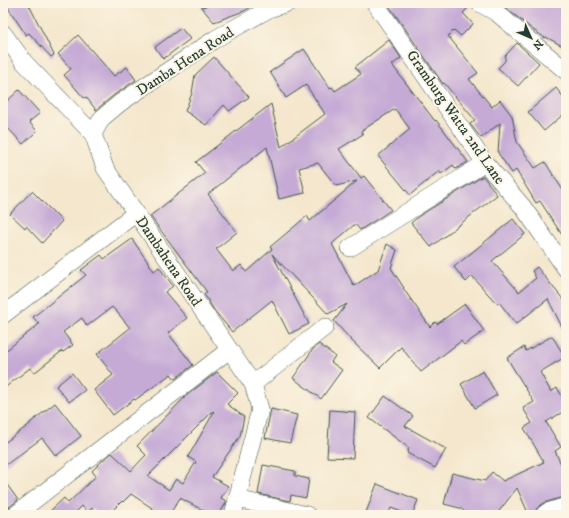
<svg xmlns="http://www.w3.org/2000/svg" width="569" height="518" font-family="'IM FELL DW Pica',serif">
<rect width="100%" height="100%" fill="#fcf5e5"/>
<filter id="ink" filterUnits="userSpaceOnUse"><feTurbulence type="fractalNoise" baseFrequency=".025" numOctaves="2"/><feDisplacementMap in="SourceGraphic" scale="8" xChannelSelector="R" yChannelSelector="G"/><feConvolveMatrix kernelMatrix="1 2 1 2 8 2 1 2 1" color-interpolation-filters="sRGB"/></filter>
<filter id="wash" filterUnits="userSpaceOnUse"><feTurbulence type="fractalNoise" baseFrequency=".012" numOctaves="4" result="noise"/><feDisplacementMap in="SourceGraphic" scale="16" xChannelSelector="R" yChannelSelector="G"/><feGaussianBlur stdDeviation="0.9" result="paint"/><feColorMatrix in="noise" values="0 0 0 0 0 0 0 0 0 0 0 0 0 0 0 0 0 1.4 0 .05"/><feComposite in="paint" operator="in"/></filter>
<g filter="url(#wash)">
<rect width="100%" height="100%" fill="#f4e7cd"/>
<g id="blocks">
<g fill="#c5aad6" fill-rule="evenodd">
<path d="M5 3H28L54 55 51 57 29 33 26 35Z"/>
<path d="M218 3H259L244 11 214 22 201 7Z"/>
<path d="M394 3H469L470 6 463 13 473 24 461 36 454 30 448 36 478 73 469 79 492 107 500 100 512 116 517 142 535 168 545 162 566 195V241L540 201 536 203 516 170 512 173 498 153 500 123 481 138 470 124 475 120 444 83 443 84 390 7Z"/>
<path d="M500 3H566V48L546 37 545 38 532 29Z"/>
<path d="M181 28 190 39 163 59 155 47Z"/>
<path d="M78 35 114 76 127 67 136 80 114 95 96 110 86 97 84 98 64 75 71 69 58 54Z"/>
<path d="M389 40 401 58 392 65 435 121 436 120 468 162 456 169 453 165 441 174 439 171 410 195 378 156 410 129 395 109 361 131 363 134 339 149 361 178 364 176 391 210 360 230 355 224 332 244 354 286 378 270 387 244 397 250 391 268 404 288H403L430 327 435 322 437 324 465 304 484 331 464 345 461 341 421 372 401 347 380 368 351 340 334 321 347 304 328 314 272 254 309 324 289 334 272 300 232 332 214 310 204 294 207 292 150 216 205 173 196 162 271 104 281 147 325 114 306 85 286 98 270 72 304 49 330 88 332 87 335 91 361 74 355 67ZM267 147 279 199 305 193 299 168 318 163 336 186 357 181 310 221 307 216 270 247 272 249 246 272 241 265 233 271 216 249 237 232 208 194Z"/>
<path d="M517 43 539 63 518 86 498 68 505 61V56Z"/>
<path d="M214 57 249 97 229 111 224 105 206 125 185 111 192 93 195 75Z"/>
<path d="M556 88 566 100V112L544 131 528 112Z"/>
<path d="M19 90 40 113 29 122 37 131 23 144 3 123V105Z"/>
<path d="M483 176 497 195 431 247 411 223 419 216Z"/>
<path d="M32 191 62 221 42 243 26 226 25 228 10 214Z"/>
<path d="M513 219 525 234 492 261 519 292 536 278 532 271 537 267 566 303V335L548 299 516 324 499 302 497 304 472 276 466 282 454 267Z"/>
<path d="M132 239 154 271 159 267 173 286 165 292 187 318 168 333 193 365 175 379 171 374 135 400 134 399 113 415 94 390 113 375 97 354 130 328 117 312 112 307 87 326 82 318 63 332 73 345 63 352 62 351 34 373 30 368 3 389V353L39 324 33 317 86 275 81 270 101 255 104 259Z"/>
<path d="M552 336 565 357 540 372 551 392 557 388 566 402V410L546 422 561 447 555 451 566 475V496L544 503 537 508 535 512 529 515 517 488 496 515H469L460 508 444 504 452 473 485 481 492 472 503 481 544 462 524 428 532 423 523 408 534 402 507 358 524 347 526 351Z"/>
<path d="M319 344 335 356 331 362 342 370 321 399 293 378 313 349Z"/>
<path d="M483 371 497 395 475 408 461 384Z"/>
<path d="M217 372 238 393 227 404 244 417 240 436 212 477 228 486 221 498 226 501V503L219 515H212L180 498 169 515H148L152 508 131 494 123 502 122 501 108 515H99L92 508 88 513 82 506 76 512 79 515H46L64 498 68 503 96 476 92 471 104 459 112 453 131 471 146 455 137 446 187 395ZM213 411 214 412 188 457 196 462 183 483 176 479 169 490 148 476Z"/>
<path d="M72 373 85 390 69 402 56 386Z"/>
<path d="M385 396 413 416 405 426 446 449 435 468 407 453 409 448 369 418Z"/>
<path d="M55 403 81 436 56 456 42 438 3 467V444L30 424V423Z"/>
<path d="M271 409 297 415 290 443 265 438Z"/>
<path d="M330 410 355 412 353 458 327 457Z"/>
<path d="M263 465 295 471V476L309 479 306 498 291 495 290 501 258 494Z"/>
<path d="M3 479 18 500 9 507 6 511 5 515H3Z"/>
<path d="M377 484 418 500 412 515H410L391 508 388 515H365Z"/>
</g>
</g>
</g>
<g filter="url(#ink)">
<use href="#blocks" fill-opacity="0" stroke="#3f564b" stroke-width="1"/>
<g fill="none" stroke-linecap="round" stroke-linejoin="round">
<defs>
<g id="minor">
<path d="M375 3 485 163 523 207 566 269"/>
<path d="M479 3 497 13 566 71"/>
<path d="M3 33 24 62 93 134 105 168 253 384 260 409 233 515"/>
<path d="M93 134 102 118 120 103 215 39 269 9 288 3"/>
<path d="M350 248 485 163"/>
<path d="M3 315 136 213"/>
<path d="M253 384 325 327"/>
<path d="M237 499 307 515"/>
<path d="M15 515 229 350"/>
<path d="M544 515 547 512 566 506"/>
</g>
</defs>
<use href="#minor" stroke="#3f564b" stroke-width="18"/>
<use href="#minor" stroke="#fff" stroke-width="17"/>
</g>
</g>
<g text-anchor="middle" stroke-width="4" stroke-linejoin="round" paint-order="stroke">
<g font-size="15" fill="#1f3d34" stroke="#fcf5e5">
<text transform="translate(185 61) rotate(-33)" y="5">Damba Hena Road</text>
<text transform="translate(456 117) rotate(55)" y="5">Gramburg Watta 2nd Lane</text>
<text transform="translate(169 261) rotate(56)" y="5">Dambahena Road</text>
</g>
</g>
<rect width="569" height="518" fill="none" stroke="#fcf5e5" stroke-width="16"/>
<g transform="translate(531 38) rotate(135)" stroke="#fcf5e5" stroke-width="3" paint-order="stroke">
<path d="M0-3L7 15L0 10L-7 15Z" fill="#1f3d34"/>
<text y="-6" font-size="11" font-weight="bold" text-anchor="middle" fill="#1f3d34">N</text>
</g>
</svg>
